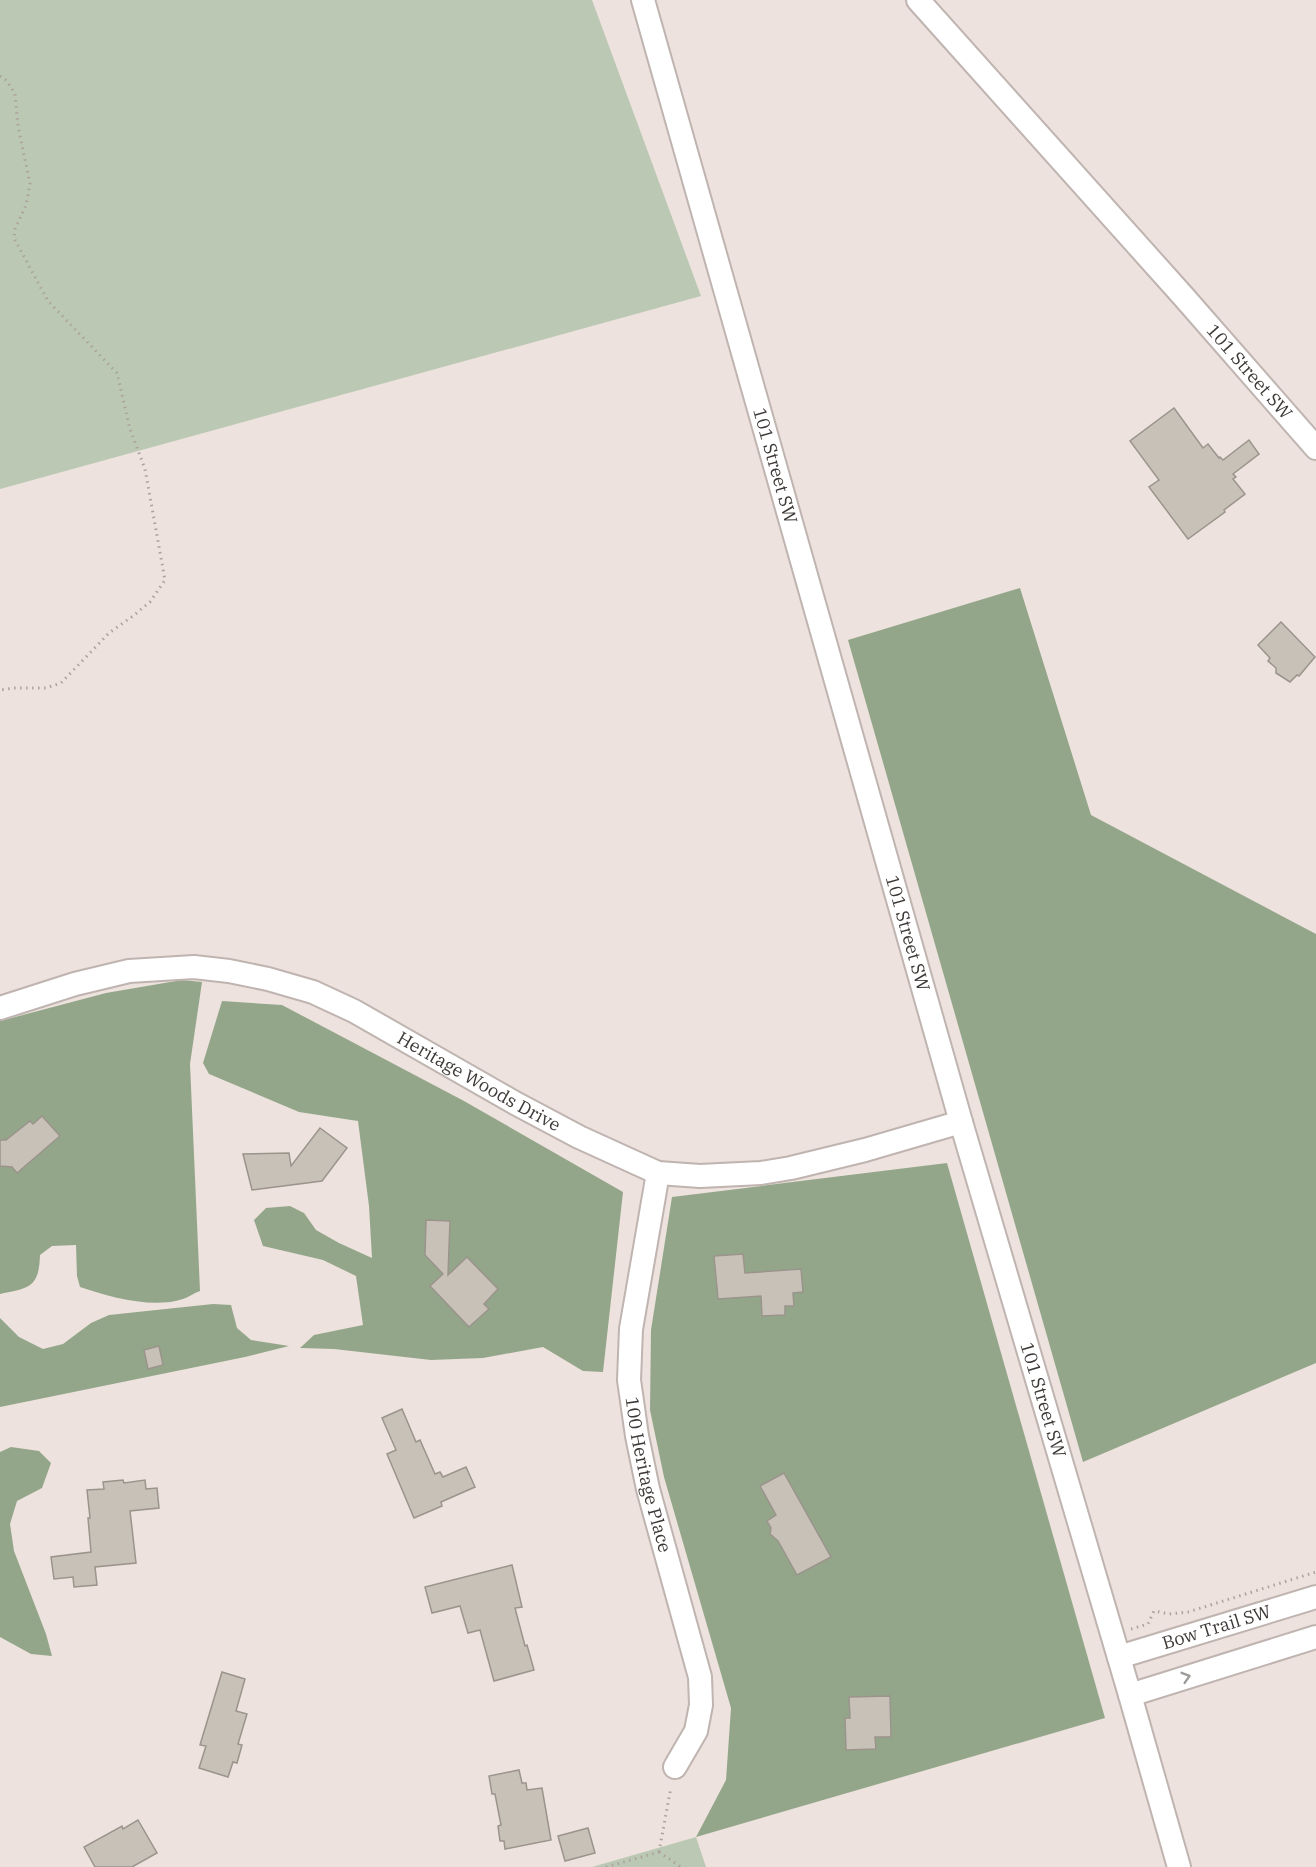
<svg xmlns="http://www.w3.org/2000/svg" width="1316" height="1867" font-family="'IBM Plex Serif',serif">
<rect width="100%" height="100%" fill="#ede2dd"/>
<g fill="#bbc8b3">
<path d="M0 0H592L701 296 0 489Z"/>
<path d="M696 1837 706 1867H592Z"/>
</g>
<g fill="#94a68a">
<path d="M1020 588 1091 815 1316 934V1363L1083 1462 848 640Z"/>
<path d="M182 980 202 982 190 1064 200 1291C194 1293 189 1297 183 1299 152 1309 110 1297 80 1287L77 1276 76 1245 52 1246 40 1255C39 1288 29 1288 0 1294V1021L106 993Z"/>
<path d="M222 1001 282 1005 464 1101 623 1192 603 1372 583 1371 543 1347 483 1358 431 1360 334 1349 300 1348 314 1335 363 1325 356 1276 323 1260 263 1246 254 1220 266 1208 290 1206 304 1213 316 1230 339 1243 372 1258 369 1206 358 1121 299 1112 209 1074 203 1063Z"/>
<path d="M947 1163 1105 1718 696 1837 726 1780 731 1708 664 1477 650 1410 651 1330 672 1197Z"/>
<path d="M213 1304 231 1305 237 1328 251 1340 289 1346 245 1357 0 1407V1318L19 1337 43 1349 63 1344 91 1323 109 1315Z"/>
<path d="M11 1447 39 1451 51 1463 42 1488 17 1501 10 1524 14 1551 46 1634 52 1656 31 1654 0 1637V1452Z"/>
</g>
<g fill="#c7c1b8" stroke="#9a948c" stroke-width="1.5">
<path d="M1174 408 1203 448 1208 444 1219 458 1220 457 1223 460 1249 440 1259 454 1233 474 1236 477 1233 479 1245 494 1224 510 1225 512 1188 539 1149 487 1159 480 1130 441Z"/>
<path d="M1281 622 1315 657 1299 676 1297 675 1290 682 1276 673V668L1268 661 1270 658 1258 645Z"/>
<path d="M42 1116 60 1136 17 1173 12 1167 0 1166V1140H6L30 1121 33 1124Z"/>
<path d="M320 1128 347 1148 322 1181 252 1190 243 1154 289 1153 291 1166Z"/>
<path d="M426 1220 450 1221 448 1275 467 1257 498 1289 484 1304 489 1309 469 1327 430 1286 443 1274 425 1255Z"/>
<path d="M743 1254 745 1273 801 1269 803 1292 793 1293 794 1306H785V1315L762 1316 761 1296 718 1299 714 1256Z"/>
<path d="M159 1346 163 1365 148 1369 144 1350Z"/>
<path d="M402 1409 416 1442 420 1440 435 1474 440 1472 443 1477 466 1467 475 1487 441 1502 442 1506 414 1518 387 1454 396 1450 382 1418Z"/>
<path d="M784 1473 831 1557 797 1575 778 1541 770 1534 771 1528 767 1521 776 1515 760 1486Z"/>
<path d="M123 1480 124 1483 145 1480 146 1489 157 1488 159 1508 130 1511 136 1563 95 1567 97 1585 74 1587 73 1577 54 1579 51 1557 91 1552 88 1518H90L87 1490 104 1489 103 1482Z"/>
<path d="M512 1565 522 1607 515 1608 525 1646 527 1645 534 1670 494 1681 480 1630 468 1633 460 1606 432 1613 425 1587Z"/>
<path d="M222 1672 245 1679 236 1711 247 1714 238 1744 242 1745 237 1763 233 1762 228 1777 199 1768 206 1746 200 1745Z"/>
<path d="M890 1696 891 1737H875L876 1749 846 1750 845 1718H850L849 1697Z"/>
<path d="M519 1770 522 1783H526L527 1790 542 1788 551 1840 505 1849 504 1841H500L498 1826 501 1825 495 1794H492L489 1776Z"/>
<path d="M138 1820 157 1853 132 1867H95L84 1847 122 1826 123 1829Z"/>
<path d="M588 1828 595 1853 565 1861 558 1836Z"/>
</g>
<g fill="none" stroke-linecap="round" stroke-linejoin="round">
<defs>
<g id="minor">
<path id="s1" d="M643 0 961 1122 1130 1695 1179 1867"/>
<path id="s2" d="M918 0 1183 296 1316 448"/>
<path id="s3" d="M0 1008 75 984 129 971 194 967 229 971 268 979 313 992 354 1011 515 1103 579 1137 658 1173 700 1176 761 1173 791 1168 865 1150 961 1122"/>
<path id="s4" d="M658 1173 631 1329 629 1380 637 1436 648 1489 700 1677 701 1705 696 1731 675 1767"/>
<path id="s5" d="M1119 1657 1316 1597"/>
<path d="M1130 1695 1316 1637"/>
</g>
</defs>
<use href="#minor" stroke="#bfb4b0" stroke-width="26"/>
<g stroke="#aca39f" stroke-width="3" stroke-dasharray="1.5 4.5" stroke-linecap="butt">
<path d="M0 76 7 81 15 94 18 126 30 184 26 205 15 229 14 238 48 301 117 373 130 429 145 469 165 580 150 602 133 616 109 633 61 683 46 688H14L0 690"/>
<path d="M1131 1629 1148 1624 1154 1611 1169 1614 1188 1612 1316 1572"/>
<path d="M659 1852 671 1787"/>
<path d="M659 1852 681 1867"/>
<path d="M606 1867 659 1852"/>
</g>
<use href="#minor" stroke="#fff" stroke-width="22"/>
</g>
<defs><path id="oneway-chevron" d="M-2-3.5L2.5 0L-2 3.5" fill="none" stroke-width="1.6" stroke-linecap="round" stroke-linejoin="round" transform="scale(1.5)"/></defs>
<use stroke="#9e9c9b" href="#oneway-chevron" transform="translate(1186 1677) rotate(-17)"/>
<g text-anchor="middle" stroke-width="4.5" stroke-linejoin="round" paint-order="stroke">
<g font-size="18" fill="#3d3937" stroke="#faefea">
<text dy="6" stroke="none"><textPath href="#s2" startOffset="498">101 Street SW</textPath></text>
<text dy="6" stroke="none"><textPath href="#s1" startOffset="484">101 Street SW</textPath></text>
<text dy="6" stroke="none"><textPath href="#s1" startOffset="970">101 Street SW</textPath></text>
<text dy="6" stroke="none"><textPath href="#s3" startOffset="510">Heritage Woods Drive</textPath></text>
<text dy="6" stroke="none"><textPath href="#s1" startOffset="1456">101 Street SW</textPath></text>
<text dy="6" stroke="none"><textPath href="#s4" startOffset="306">100 Heritage Place</textPath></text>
<text dy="6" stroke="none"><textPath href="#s5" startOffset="102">Bow Trail SW</textPath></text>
</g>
</g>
</svg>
